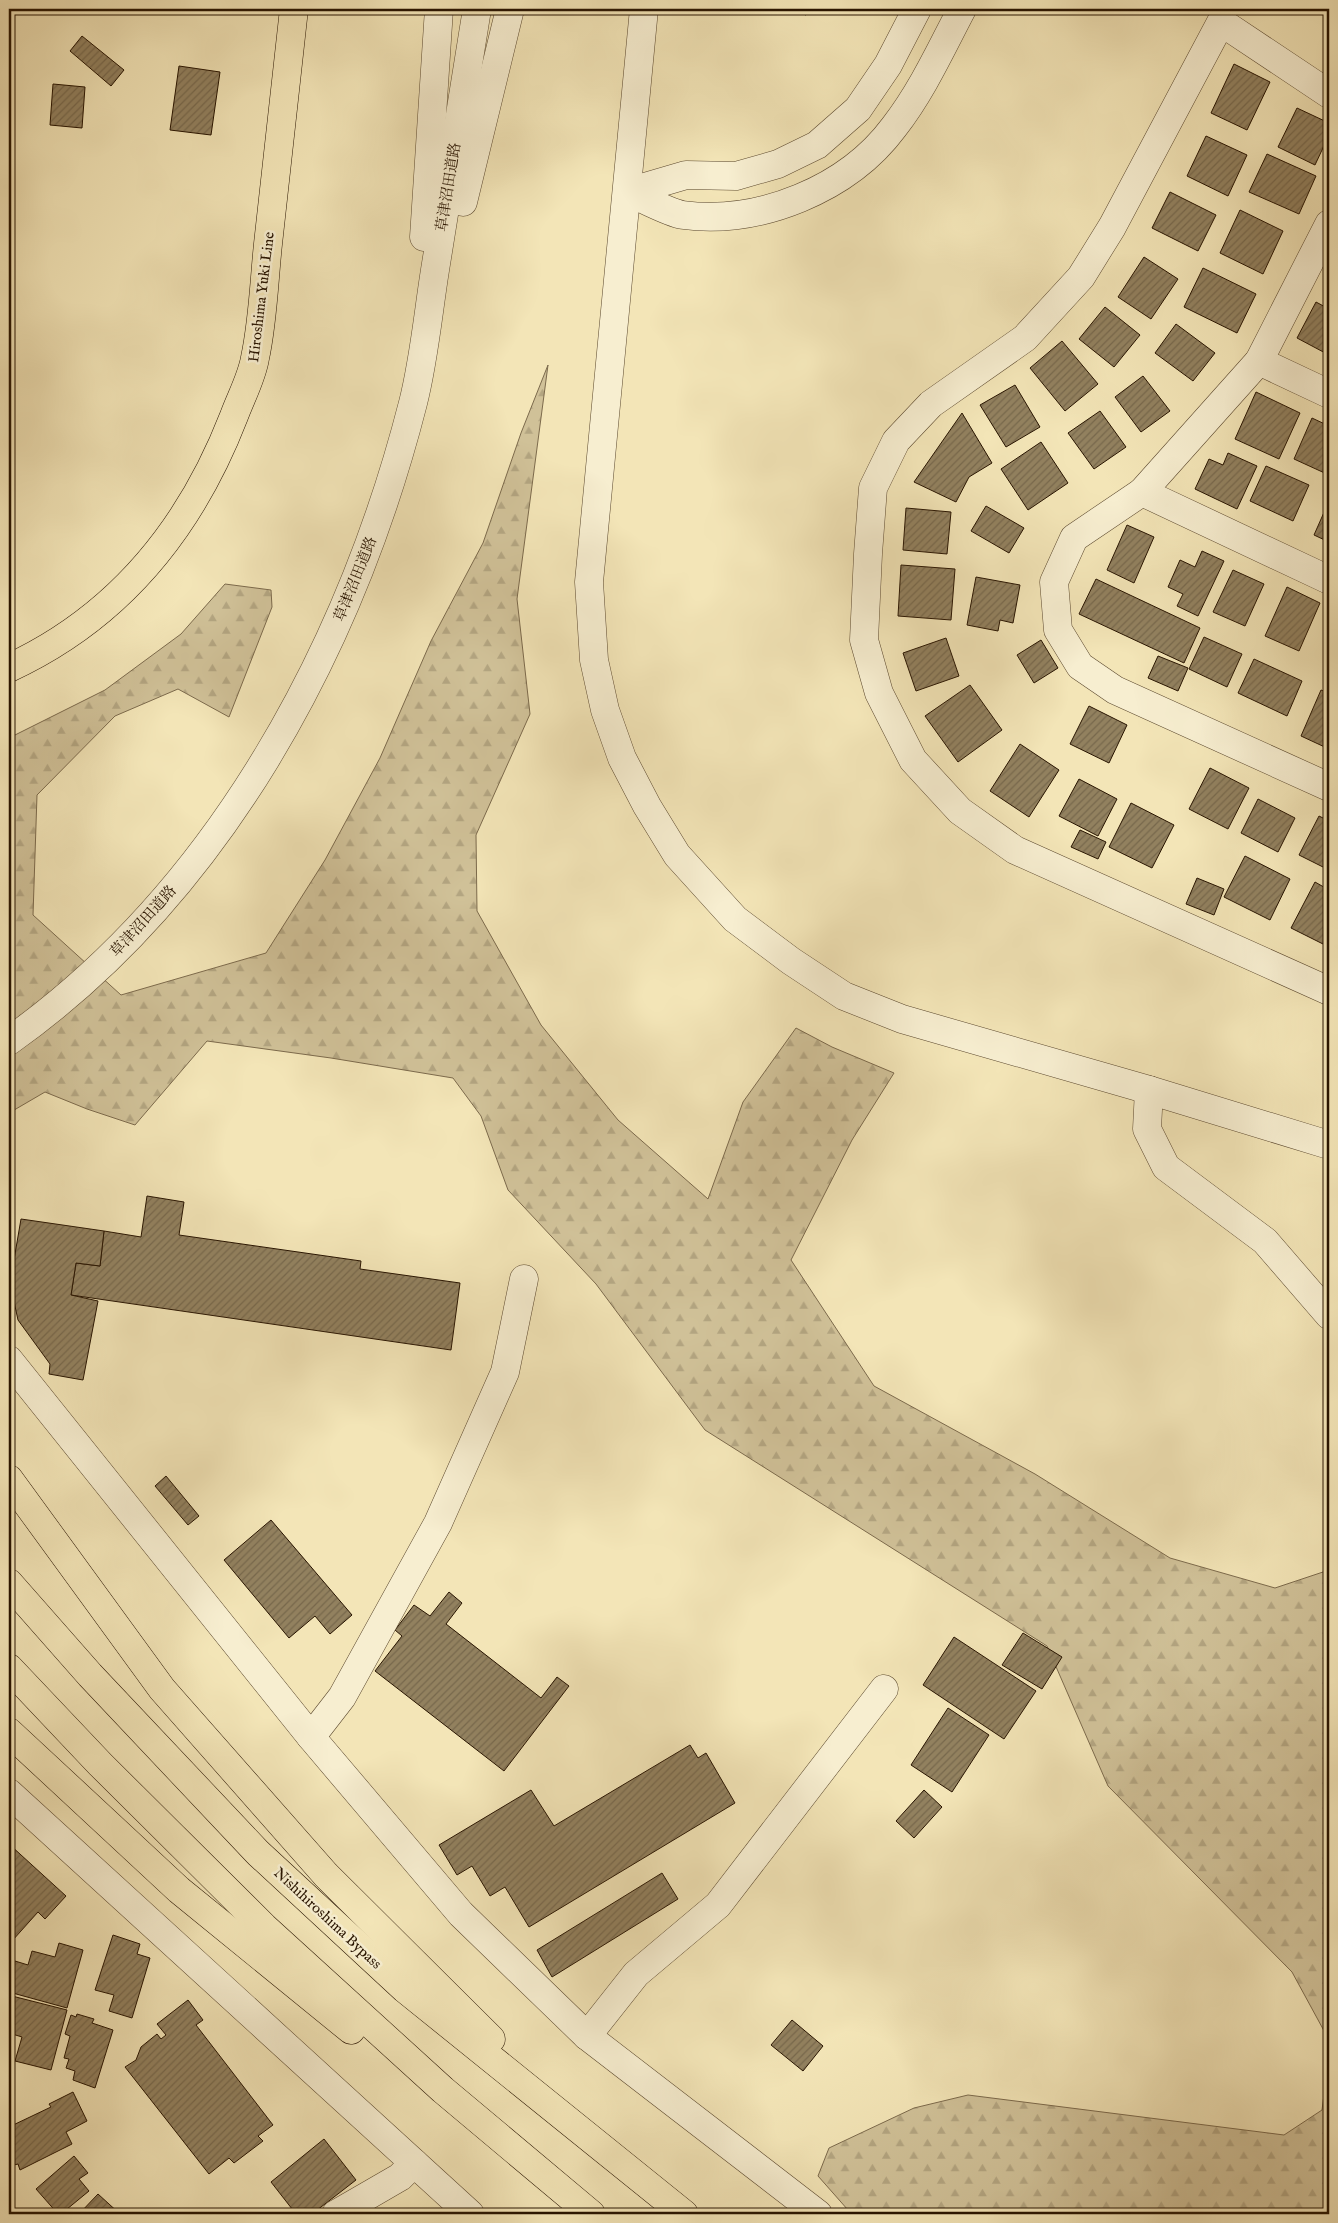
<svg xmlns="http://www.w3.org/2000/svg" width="1338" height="2223" font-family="'IM FELL English','Noto Serif JP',serif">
<defs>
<pattern id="forest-firs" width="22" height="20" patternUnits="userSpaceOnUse" patternTransform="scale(1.25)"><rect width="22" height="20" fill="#d0c198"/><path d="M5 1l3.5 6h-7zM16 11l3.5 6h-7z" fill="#b3a581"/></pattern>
<pattern id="building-hatch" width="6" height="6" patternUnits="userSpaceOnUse" patternTransform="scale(1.25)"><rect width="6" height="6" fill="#92815f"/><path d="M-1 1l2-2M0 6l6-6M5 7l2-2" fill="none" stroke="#77684c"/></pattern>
</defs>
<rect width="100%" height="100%" fill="#f3e5b7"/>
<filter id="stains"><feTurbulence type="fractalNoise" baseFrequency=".004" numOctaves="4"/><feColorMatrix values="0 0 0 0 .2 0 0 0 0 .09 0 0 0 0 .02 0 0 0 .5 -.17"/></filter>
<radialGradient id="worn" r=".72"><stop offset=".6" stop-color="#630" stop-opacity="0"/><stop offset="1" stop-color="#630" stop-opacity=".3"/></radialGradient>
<g fill="url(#forest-firs)" stroke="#7c6a4c">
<path d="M548 365 517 599 530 714 476 835 477 911 541 1025 618 1120 708 1199 743 1102 796 1028 832 1047 894 1073 852 1140 791 1260 874 1386 1035 1474 1170 1558 1275 1588 1329 1570V2040L1292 1972 1108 1786 1047 1646 705 1430 596 1284 508 1190 481 1116 453 1078 331 1058 207 1041 135 1125 87 1109 45 1092 9 1113V738L105 690 181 634 225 584 271 590 272 607 229 717 178 689 115 716 37 795 33 915 121 995 266 953 325 860 380 758 431 641 483 543 521 433Z"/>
<path d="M1329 2056V2214H858L848 2210 818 2176 829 2148 914 2108 968 2095 1284 2135 1322 2110Z"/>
</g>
<g fill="url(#building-hatch)" stroke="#281400">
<path d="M9 9H21L14 15Z"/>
<path d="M803 9H822L805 15Z"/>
<path d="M82 36 124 70 111 86 70 51Z"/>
<path d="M1234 64 1270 82 1247 130 1211 113Z"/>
<path d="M179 66 220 72 211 135 170 130Z"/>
<path d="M53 84 85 87 82 128 50 125Z"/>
<path d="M1297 108 1329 123V135L1315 165 1278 147Z"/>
<path d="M1206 136 1247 155 1228 196 1187 176Z"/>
<path d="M1267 154 1316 176 1299 214 1249 192Z"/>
<path d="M1170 192 1216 215 1198 251 1152 228Z"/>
<path d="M1240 210 1283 231 1263 274 1220 253Z"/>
<path d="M1144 257 1178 279 1151 319 1118 297Z"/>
<path d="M1203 268 1256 294 1237 333 1184 307Z"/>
<path d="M1316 302 1329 309V355L1297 338Z"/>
<path d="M1105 307 1140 335 1114 367 1079 339Z"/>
<path d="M1176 324 1215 353 1193 381 1155 353Z"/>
<path d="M1062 341 1098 384 1065 411 1030 368Z"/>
<path d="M1143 376 1170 411 1141 432 1115 397Z"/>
<path d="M1015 385 1040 427 1006 447 980 405Z"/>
<path d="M1256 392 1300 413 1279 459 1235 439Z"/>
<path d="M1100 411 1126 447 1094 469 1068 433Z"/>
<path d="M962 413 992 463 969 477 956 502 914 482Z"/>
<path d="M1312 418 1329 426V475L1294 459Z"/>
<path d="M1041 442 1068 483 1028 510 1001 469Z"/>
<path d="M1228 453 1257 466 1237 509 1195 489 1209 459 1223 465Z"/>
<path d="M1266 466 1309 485 1293 521 1250 501Z"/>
<path d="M1329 501V542L1314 535Z"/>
<path d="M986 506 1024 528 1009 553 971 531Z"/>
<path d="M906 508 951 512 947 554 903 550Z"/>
<path d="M1127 525 1154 537 1134 583 1107 570Z"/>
<path d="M1202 551 1224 561 1198 616 1177 606 1183 594 1168 587 1180 560 1195 567Z"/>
<path d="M901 565 955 569 951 620 898 616Z"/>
<path d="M1233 570 1264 584 1245 626 1213 612Z"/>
<path d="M976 577 1020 585 1013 623 1000 620 998 631 967 625Z"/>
<path d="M1096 579 1200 628 1184 663 1079 614Z"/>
<path d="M1287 587 1320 603 1299 651 1265 636Z"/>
<path d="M1204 637 1242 654 1227 687 1189 669Z"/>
<path d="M946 638 959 676 916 691 903 653Z"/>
<path d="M1041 640 1058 668 1034 683 1017 655Z"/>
<path d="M1158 656 1188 668 1178 691 1148 678Z"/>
<path d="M1254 659 1302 681 1287 716 1238 693Z"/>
<path d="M970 685 1002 730 958 762 925 716Z"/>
<path d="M1321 690 1329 693V749L1301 736Z"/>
<path d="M1089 706 1127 725 1109 763 1070 744Z"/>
<path d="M1020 744 1059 770 1029 817 990 791Z"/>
<path d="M1210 768 1249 788 1228 829 1189 809Z"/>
<path d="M1079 779 1117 799 1098 836 1059 816Z"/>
<path d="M1258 799 1295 818 1278 852 1241 833Z"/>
<path d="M1131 803 1174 825 1152 868 1109 847Z"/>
<path d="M1319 816 1329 821V870L1299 855Z"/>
<path d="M1080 830 1106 842 1098 859 1071 847Z"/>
<path d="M1245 856 1290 879 1270 920 1224 897Z"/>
<path d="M1197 878 1224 889 1214 915 1186 904Z"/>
<path d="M1315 882 1329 890V943L1327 946 1291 928Z"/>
<path d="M147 1196 184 1202 179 1235 361 1261 360 1269 460 1283 451 1350 71 1295 76 1263 100 1266 104 1231 141 1237Z"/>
<path d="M21 1219 104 1231 100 1266 76 1263 71 1295 98 1301 83 1380 49 1374 50 1364 18 1320 10 1283Z"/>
<path d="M166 1476 199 1516 188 1525 155 1486Z"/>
<path d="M271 1520 352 1615 330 1634 315 1616 289 1638 224 1560Z"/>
<path d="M449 1592 462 1603 446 1624 541 1698 557 1677 569 1686 504 1771 375 1671 402 1636 395 1630 414 1605 430 1616Z"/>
<path d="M1023 1633 1062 1657 1042 1689 1002 1665Z"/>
<path d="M954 1637 1036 1691 1004 1739 923 1685Z"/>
<path d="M948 1708 989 1735 952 1792 911 1765Z"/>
<path d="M690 1745 698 1758 706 1753 735 1803 529 1927 505 1887 490 1896 472 1866 457 1875 439 1845 531 1790 554 1826Z"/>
<path d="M924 1790 942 1807 914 1838 896 1821Z"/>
<path d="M9 1844 66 1896 45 1919 38 1912 12 1941 9 1938Z"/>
<path d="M662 1873 678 1899 552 1977 537 1950Z"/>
<path d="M113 1935 140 1944 137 1954 150 1958 132 2018 109 2011 114 1995 95 1990Z"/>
<path d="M59 1943 83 1950 67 2008 9 1992 15 1961 28 1965 32 1951 55 1957Z"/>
<path d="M12 1996 67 2010 51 2070 15 2061 22 2037 9 2033V2007Z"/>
<path d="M188 2000 203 2020 196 2025 273 2125 258 2136 263 2141 234 2163 229 2158 209 2174 125 2067 136 2060 141 2047 157 2034 161 2039 166 2035 157 2024Z"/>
<path d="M77 2014 94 2019 92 2023 113 2030 95 2088 73 2080 75 2071 66 2068 69 2059 64 2058 70 2036 65 2034 71 2015 76 2017Z"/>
<path d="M792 2020 823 2046 803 2071 771 2045Z"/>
<path d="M73 2092 87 2121 66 2132 72 2144 20 2170 18 2164 14 2165 9 2154V2138L11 2137 9 2127 51 2107 49 2104Z"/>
<path d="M324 2139 356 2180 312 2214H296L271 2182Z"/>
<path d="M74 2156 88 2173 79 2179 89 2191 61 2214H58L36 2189Z"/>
<path d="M98 2194 120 2214H79Z"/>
</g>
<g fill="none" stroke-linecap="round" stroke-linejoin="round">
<defs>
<g id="minor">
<path d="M644 9 589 582 594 660 605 710 622 758 647 806 677 855 735 919 791 961 844 996 902 1019 1149 1090 1329 1145"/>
<path d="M1329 94 1221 22 1112 227 1081 277 1025 338 931 404 896 441 873 488 868 554 864 640 879 693 913 760 960 811 1015 850 1329 991"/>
<path d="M628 192C642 198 669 213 683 215 760 225 848 189 894 127 922 91 941 49 962 9"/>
<path d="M628 192 686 175 736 176 778 164 817 145 858 109 888 65 917 9"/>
<path d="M463 202 510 9"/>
<path d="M1329 224 1259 361 1142 492 1074 538 1054 582 1058 630 1080 666 1115 690 1329 787"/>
<path d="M424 237 439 9"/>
<path d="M1259 361 1329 394"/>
<path d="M1142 492 1329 580"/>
<path d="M9 1041C219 892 350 649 413 403 424 360 428 314 435 270 449 183 463 96 477 9"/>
<path d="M1149 1090 1147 1129 1166 1167 1265 1241 1329 1315"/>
<path d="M9 1360 311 1737 461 1914 587 2036 818 2214"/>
<path d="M311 1737 342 1697 438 1523 505 1372 524 1279"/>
<path d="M9 1793 470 2214"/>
<path d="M587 2036 636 1974 718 1905 884 1689"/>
<path d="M336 2214 400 2177 414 2163"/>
</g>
<path id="major" d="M9 668C119 617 191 527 234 416 241 397 252 377 255 358 263 321 264 282 268 244 277 166 285 87 294 9"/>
<g id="highway">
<path d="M9 1479 162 1689 326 1875 491 2039"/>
<path d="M9 1583 90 1675 258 1853 405 1989 684 2214"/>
<path d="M9 1668 100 1764 264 1927 443 2090 591 2214"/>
<path d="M9 1732 179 1890 351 2030"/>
</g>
</defs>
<use href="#minor" stroke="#5b482e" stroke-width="29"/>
<use href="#major" stroke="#281400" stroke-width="29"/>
<use href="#highway" stroke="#281400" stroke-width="29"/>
<use href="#minor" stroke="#f7eed0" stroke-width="28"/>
<use href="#major" stroke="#f3e5b7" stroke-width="28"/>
<use href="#highway" stroke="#f3e5b7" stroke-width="28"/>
</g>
<g text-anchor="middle" stroke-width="5" stroke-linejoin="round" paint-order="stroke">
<g font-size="15" fill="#281400" stroke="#f7eed0">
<text transform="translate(448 187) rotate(-81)" y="5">草津沼田道路</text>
<text transform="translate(261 297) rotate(-83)" y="5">Hiroshima Yuki Line</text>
<text transform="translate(355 579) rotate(-68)" y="5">草津沼田道路</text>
<text transform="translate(143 921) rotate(-48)" y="5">草津沼田道路</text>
<text transform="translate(328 1918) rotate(43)" y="5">Nishihiroshima Bypass</text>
</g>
</g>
<rect width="1338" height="2223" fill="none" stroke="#f3e5b7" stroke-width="30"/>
<rect x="10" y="10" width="1318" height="2203" fill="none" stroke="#281400" stroke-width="2.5"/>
<rect x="15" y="15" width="1308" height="2193" fill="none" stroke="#281400"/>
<rect width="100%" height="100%" filter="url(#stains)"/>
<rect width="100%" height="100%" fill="url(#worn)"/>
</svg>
